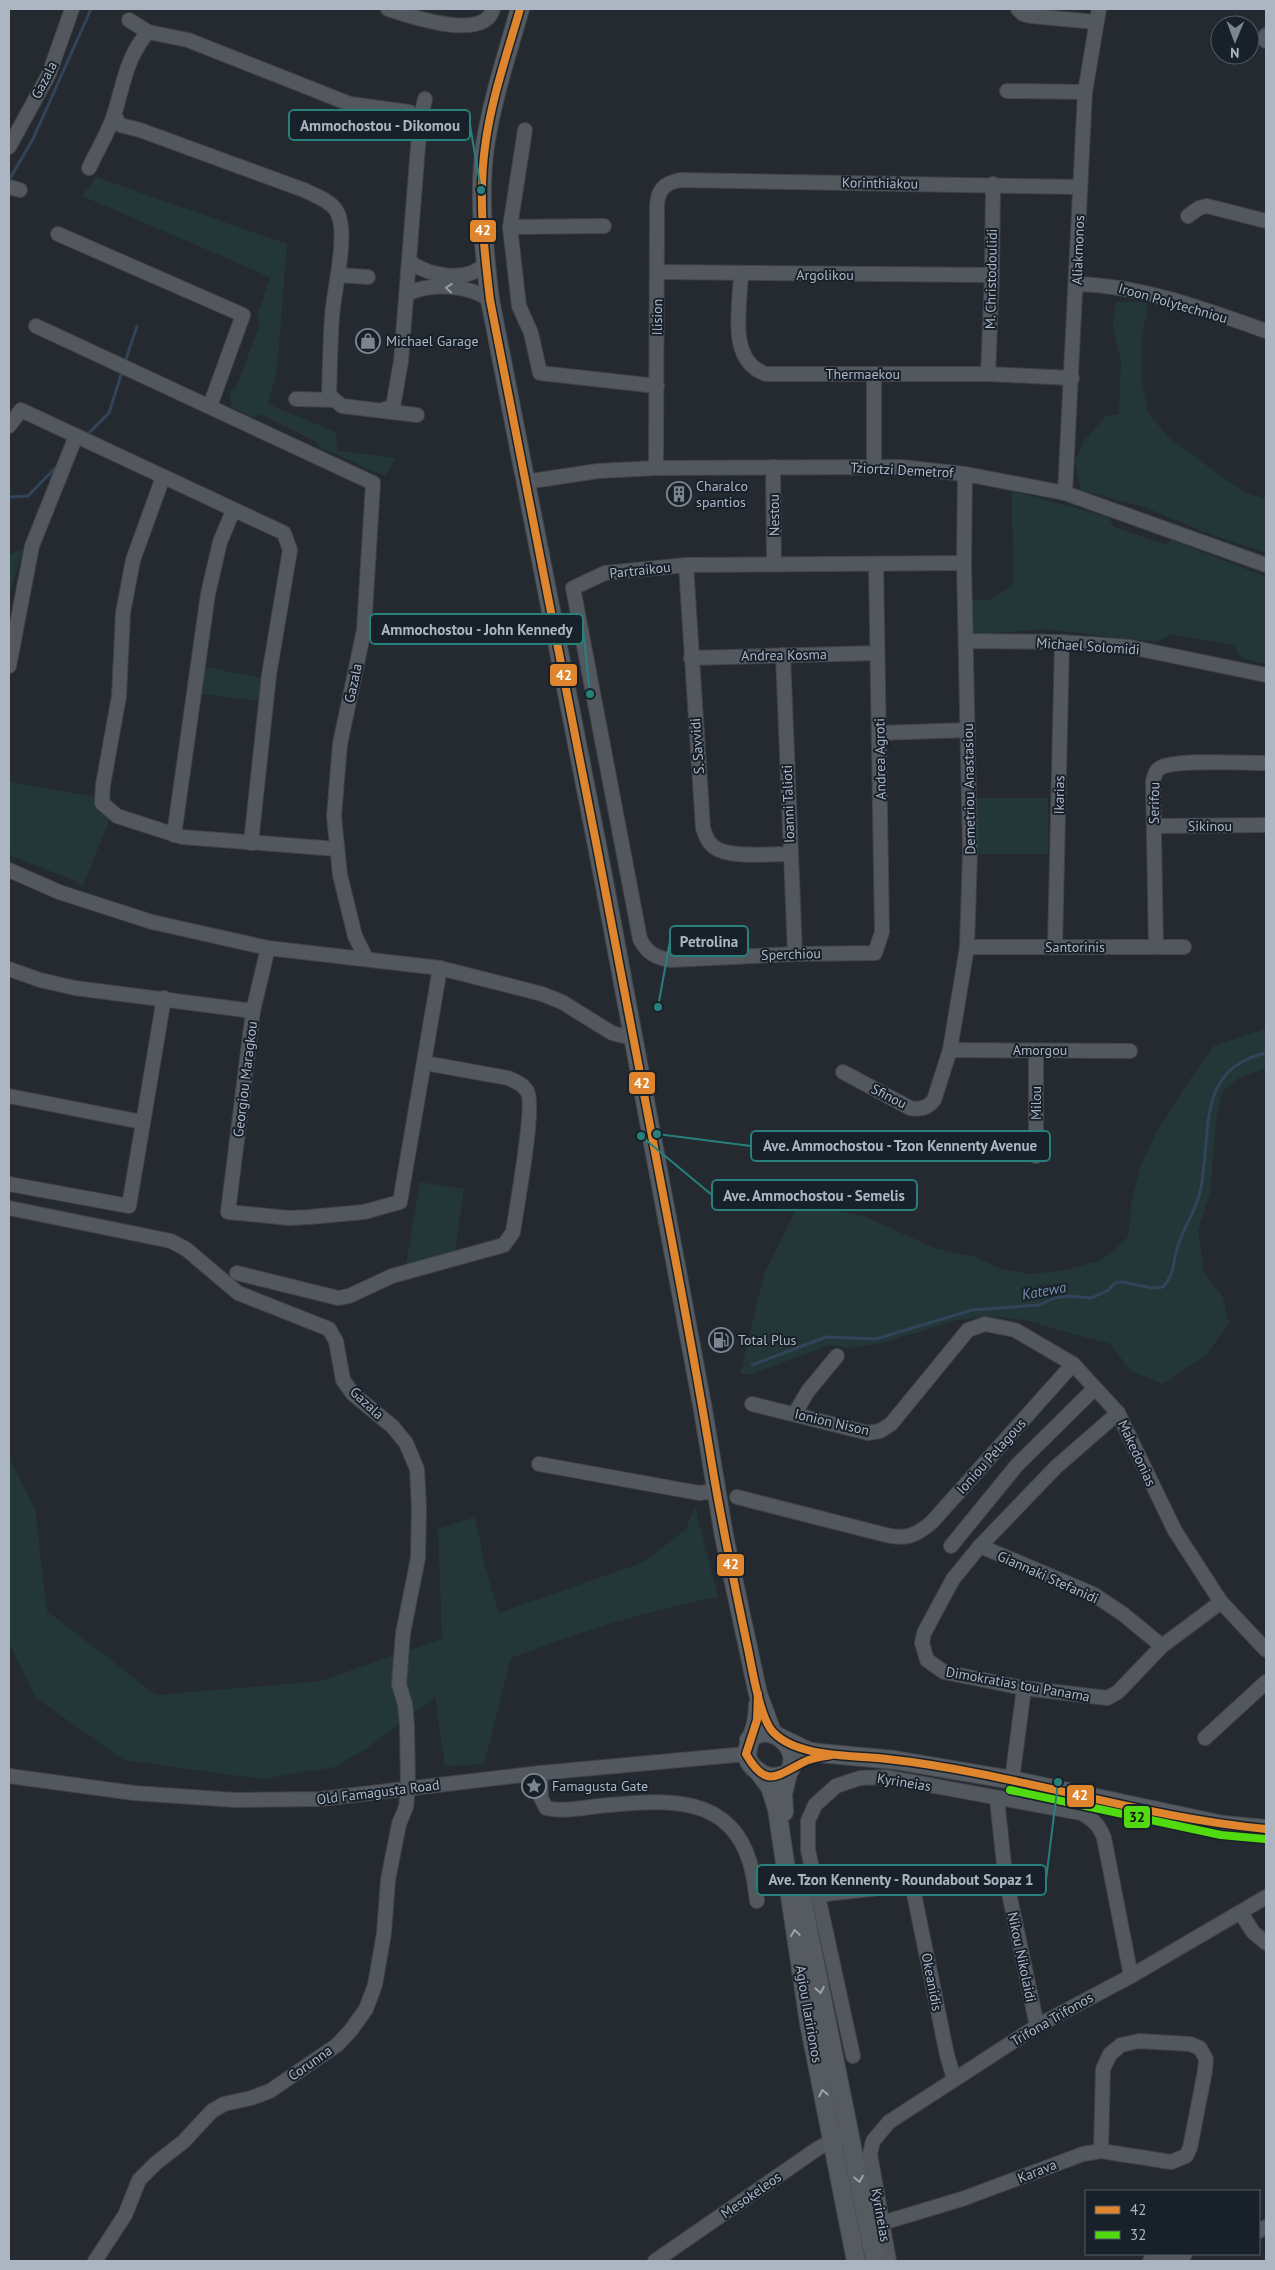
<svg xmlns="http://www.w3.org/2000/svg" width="1275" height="2270" font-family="'PT Sans',sans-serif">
<rect width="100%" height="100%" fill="#242a30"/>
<g fill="#243738">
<path d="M96 177 287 244 277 369 268 404 335 432 338 451 396 458 385 476 317 446V442L260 414 254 418 231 407 230 391 236 388 260 324 257 316 270 277 82 196Z"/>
<path d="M1116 301 1148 303 1142 339V381L1148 413 1169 438 1221 476 1247 493 1266 499V553L1199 530 1147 508 1081 490 1075 461 1084 441 1105 417 1119 414 1121 361 1113 328Z"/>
<path d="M1012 491 1108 517 1114 527 1166 545 1171 540 1266 577V664L1241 658 1234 645 1170 634 1157 642 1046 629 972 635 970 600H990L1013 585Z"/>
<path d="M24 548 9 592V555Z"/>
<path d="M205 667 262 678 258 701 201 694Z"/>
<path d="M9 782 95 797 98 810 109 820 82 888 76 881 9 855Z"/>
<rect x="977" y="798" width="71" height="56"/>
<path d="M1266 1029V1068L1239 1078 1222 1092 1216 1121 1210 1193 1198 1230 1204 1273 1223 1297 1229 1323 1206 1355 1163 1384 1131 1371 1110 1344 1024 1320 990 1316 957 1320 886 1342 849 1348 829 1345 753 1374H740L765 1272 802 1197 830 1209 866 1217 937 1249 976 1257 999 1268 1028 1274 1061 1271 1102 1260 1128 1237 1132 1198 1141 1166 1157 1131 1191 1078 1215 1045Z"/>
<path d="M420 1182 464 1189 455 1252 406 1266Z"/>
<path d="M9 1457 35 1510 47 1611 156 1695 320 1681 442 1639 438 1529 475 1517 485 1566 499 1613 644 1562 686 1529 695 1506 718 1597C647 1610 578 1633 511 1658L484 1764 445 1766 435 1697 367 1748 335 1767 262 1779 124 1760 36 1698 9 1643Z"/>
</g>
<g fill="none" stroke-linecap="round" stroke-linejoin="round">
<g stroke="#314459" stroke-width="3">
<path d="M9 180 33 139 91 9"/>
<path d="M126 359 137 326"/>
<path d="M89 433 109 413 121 375"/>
<path d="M9 497 28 496 55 468"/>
<path d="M752 1365 826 1337 876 1339 972 1310 1039 1305 1055 1298 1069 1296 1091 1298 1107 1291 1115 1283 1123 1282 1152 1288 1163 1287C1174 1276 1173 1263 1177 1249 1182 1229 1196 1212 1200 1192 1213 1136 1193 1069 1266 1053"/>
</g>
<defs>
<g id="minor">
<path d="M388 9C410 16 484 42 493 9"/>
<path d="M1018 9 1023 14 1031 16 1096 22"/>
<path d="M129 20 148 32"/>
<path d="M1266 35V41"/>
<path d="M1007 91 1085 92"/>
<path d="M114 115 120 125 140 130 304 190C314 195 329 200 336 210 350 231 333 293 332 317 330 343 330 369 329 395L342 406 417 415"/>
<path d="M9 147 49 74 72 9"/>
<path d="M89 168C97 151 108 133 114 115 124 83 126 58 148 32L188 40 350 104 409 112 420 121"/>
<path d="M9 187 20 190"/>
<path d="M1188 216 1199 208 1207 206 1266 221"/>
<path d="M604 226 510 227 519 306 531 333 540 373 657 386"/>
<path d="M510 227 525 130"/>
<path d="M58 234 243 315 210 406"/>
<path d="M410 262C430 276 467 284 486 263"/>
<path d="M658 272 992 275"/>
<path d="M741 274C740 307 727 361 766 374H988L1072 378"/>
<path d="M338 275 368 277"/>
<path d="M1077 284C1143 286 1204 309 1266 331"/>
<path d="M407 294C432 282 468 285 490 300"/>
<path d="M36 326 373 483 364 630 340 744 334 816 340 875 355 936 366 958"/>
<path d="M988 374 992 275 993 184"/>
<path d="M874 375V467"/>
<path d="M296 399 334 400"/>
<path d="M385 409 393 407 401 361 420 121 425 99"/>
<path d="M9 426 21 410 284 533 290 550 269 675 251 843"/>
<path d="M773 467 774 563"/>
<path d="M656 468 657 205C658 189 665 183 680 180L1080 187"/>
<path d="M163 477 133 560 123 613 119 696 103 785 102 803 117 816 182 837 337 849"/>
<path d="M525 482 598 471 656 468 901 467 965 474 1065 493 1266 565"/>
<path d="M1065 493 1085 92 1099 9"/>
<path d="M876 564 882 932 875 953 795 954 671 960C656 958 647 953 640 939L573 588 605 573 686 565 964 563"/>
<path d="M686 565 703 828C705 834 707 841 712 845 724 859 771 854 789 854"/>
<path d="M967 641 1062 642 1130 647 1266 675"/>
<path d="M783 655 795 954"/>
<path d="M691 658 877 653"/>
<path d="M9 666 32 546 76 436"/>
<path d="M880 733 968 730"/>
<path d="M1154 826 1266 825"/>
<path d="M174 835 208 594 220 542 233 511"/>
<path d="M9 870 59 892 152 922 268 948 440 968 542 994 562 1002 612 1033 632 1038"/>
<path d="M967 947H1184"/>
<path d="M1055 947 1062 642"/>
<path d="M1156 947 1153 782C1154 777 1155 771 1160 768 1173 759 1246 763 1266 763"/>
<path d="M268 948 253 1011 228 1212 289 1218 309 1217 364 1212 400 1202 440 968"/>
<path d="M9 969 40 980 75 988 253 1011"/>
<path d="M950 1050 1130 1051"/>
<path d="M843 1072 910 1108C920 1110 928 1108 934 1100L950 1050 967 947 970 852 964 563 965 474"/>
<path d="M9 1096 142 1122"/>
<path d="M1036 1156V1051"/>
<path d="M9 1184 129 1206 164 998"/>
<path d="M9 1208 171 1241 186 1249 238 1293 329 1329 336 1341 343 1380 353 1394 393 1427 406 1443 417 1469 419 1507 418 1558 403 1633 399 1684 405 1704 407 1725 408 1788 406 1807 399 1824 388 1880 384 1933 375 1985 366 2009 351 2030 337 2045 270 2091 251 2098 224 2104 212 2111 183 2142 156 2163 139 2180 125 2215 95 2261"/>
<path d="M237 1273 338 1298 349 1296 392 1276 504 1245 513 1232C516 1210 536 1104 527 1091 523 1084 515 1081 508 1078L425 1063"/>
<path d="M752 1404 868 1433 880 1431 891 1424 968 1330 985 1324 1015 1330 1073 1364 1118 1413 1175 1531 1221 1602 1266 1650"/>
<path d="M795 1413 808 1391 837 1356"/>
<path d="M1118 1413 1056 1467 980 1546 953 1579 924 1633 922 1643 927 1660 944 1672 1024 1688 1107 1698 1118 1692 1162 1646 1221 1602"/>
<path d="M539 1464 699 1493 716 1491"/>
<path d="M737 1497 886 1535C906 1540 917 1535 932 1522L1073 1364"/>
<path d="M951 1546 1017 1465 1095 1388"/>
<path d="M980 1546 1093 1594 1123 1614 1162 1646"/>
<path d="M1205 1738 1266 1682"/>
<path d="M540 1773 541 1798 546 1808C564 1812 582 1808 599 1806 658 1801 729 1790 750 1863 754 1875 755 1888 757 1901"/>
<path d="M9 1776 134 1793 235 1800 320 1799 540 1773 746 1754"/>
<path d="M1012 1780 1024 1688"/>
<path d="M997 1799 1005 1874 1037 2026"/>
<path d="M912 1884 947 2055 954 2079"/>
<path d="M817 1895 1005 1874"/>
<path d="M1241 1913 1253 1932 1266 1943"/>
<path d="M853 2056 808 1850V1821L815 1805 836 1786 860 1778 886 1777 1081 1813C1093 1819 1099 1825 1104 1838L1131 1976"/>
<path d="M882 2223 962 2199 1083 2154 1101 2151 1171 2162 1186 2156 1190 2148 1205 2071 1206 2059 1200 2048 1190 2044 1139 2041 1121 2045 1110 2054 1103 2069 1101 2151"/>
<path d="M1259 2231 1266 2227"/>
<path d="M655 2261 817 2149 840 2136"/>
<path d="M889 2261 870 2154 873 2141 889 2122 1037 2026 1131 1976 1266 1897"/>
<path d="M1150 2261 1185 2254"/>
</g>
<g id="major">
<path d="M520 9C507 54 492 100 485 146 478 197 484 249 490 300L603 876 703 1410 724 1536 758 1694 772 1732"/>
<path d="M781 1738 808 1751 819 1753 895 1760 1012 1780 1223 1825 1266 1829"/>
<path d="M749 1740C770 1718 805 1751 788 1773 779 1778 771 1779 762 1774 738 1759 749 1747 755 1727 757 1720 758 1712 758 1704"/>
<path d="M758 1771 770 1787 777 1809 809 2023 856 2261"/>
<path d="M784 1812 783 1794 788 1773"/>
<path d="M798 1879 875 2261"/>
</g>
</defs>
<use href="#minor" stroke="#404449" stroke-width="16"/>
<use href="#major" stroke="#41464d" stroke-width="20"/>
<use href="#minor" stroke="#53585f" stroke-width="14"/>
<use href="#major" stroke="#565b61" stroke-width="18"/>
<defs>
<g id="bus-1">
<path d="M520 9C507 54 491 100 485 147 478 198 484 249 490 300 543 571 597 843 648 1115 670 1231 693 1348 712 1465 722 1526 735 1587 748 1649 752 1668 760 1720 774 1733 799 1758 854 1755 887 1759 1015 1773 1138 1817 1266 1829"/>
<path d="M758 1694 757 1720 746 1754C766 1789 776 1776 804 1762 812 1758 822 1757 831 1755"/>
</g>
<path id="bus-2" d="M1010 1790 1221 1835 1265 1839"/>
</defs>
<use href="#bus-1" stroke="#18212a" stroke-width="11"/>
<use href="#bus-2" stroke="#18212a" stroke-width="11"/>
<use href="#bus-1" stroke="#de852d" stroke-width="8"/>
<use href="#bus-2" stroke="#52da10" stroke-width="8"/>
</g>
<defs><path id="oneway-chevron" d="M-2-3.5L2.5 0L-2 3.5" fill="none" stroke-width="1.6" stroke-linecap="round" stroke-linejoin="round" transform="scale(1.25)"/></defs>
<use stroke="#969eaa" href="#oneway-chevron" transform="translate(449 288) rotate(-176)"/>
<g stroke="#9ba4af">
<use href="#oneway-chevron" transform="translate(795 1933) rotate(-98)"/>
<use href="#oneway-chevron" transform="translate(820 1990) rotate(80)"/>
<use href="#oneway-chevron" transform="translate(823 2093) rotate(-102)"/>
<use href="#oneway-chevron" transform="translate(859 2179) rotate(79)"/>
</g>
<defs>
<symbol id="shop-ring" viewBox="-11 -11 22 22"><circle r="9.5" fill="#18212a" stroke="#7c8590" stroke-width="1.5"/><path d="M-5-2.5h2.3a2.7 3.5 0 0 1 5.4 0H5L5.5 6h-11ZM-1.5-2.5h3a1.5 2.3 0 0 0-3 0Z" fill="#7c8590"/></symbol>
<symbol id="building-ring" viewBox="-11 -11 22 22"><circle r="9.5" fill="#18212a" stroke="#7c8590" stroke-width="1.5"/><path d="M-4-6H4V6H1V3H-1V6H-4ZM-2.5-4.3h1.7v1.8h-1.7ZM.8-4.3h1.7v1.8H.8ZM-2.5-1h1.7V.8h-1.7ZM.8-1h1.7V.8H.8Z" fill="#7c8590"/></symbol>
<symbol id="fuel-ring" viewBox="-11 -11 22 22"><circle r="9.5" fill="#18212a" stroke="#7c8590" stroke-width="1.5"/><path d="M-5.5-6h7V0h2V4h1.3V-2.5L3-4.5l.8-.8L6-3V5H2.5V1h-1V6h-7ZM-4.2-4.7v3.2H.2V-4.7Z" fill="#7c8590"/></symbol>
<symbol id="sight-ring" viewBox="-11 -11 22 22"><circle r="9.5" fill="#18212a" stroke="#7c8590" stroke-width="1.5"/><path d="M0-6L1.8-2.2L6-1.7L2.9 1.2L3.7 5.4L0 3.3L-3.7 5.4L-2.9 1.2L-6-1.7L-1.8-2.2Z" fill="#7c8590"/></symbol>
</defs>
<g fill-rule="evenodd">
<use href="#shop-ring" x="354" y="327" width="28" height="28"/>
<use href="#building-ring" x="665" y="480" width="28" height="28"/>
<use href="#fuel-ring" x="707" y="1326" width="28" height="28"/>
<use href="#sight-ring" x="520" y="1772" width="28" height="28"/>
</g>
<g text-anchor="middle" stroke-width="4" stroke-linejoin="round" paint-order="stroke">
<g font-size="14" fill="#acb6c3" stroke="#18212a">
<text transform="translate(44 80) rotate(-63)" y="5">Gazala</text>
<text transform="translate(880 183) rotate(1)" y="5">Korinthiakou</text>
<text transform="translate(1078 250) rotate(-88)" y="5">Aliakmonos</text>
<text x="825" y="280">Argolikou</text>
<text transform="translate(991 279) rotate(-89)" y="5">M. Christodoulidi</text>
<text transform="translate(1173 303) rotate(16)" y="5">Iroon Polytechniou</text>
<text transform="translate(657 317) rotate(-89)" y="5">Ilision</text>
<text x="863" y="379">Thermaekou</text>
<text transform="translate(902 470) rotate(3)" y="5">Tziortzi Demetrof</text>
<text transform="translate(774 515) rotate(-91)" y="5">Nestou</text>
<text transform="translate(640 570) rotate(-6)" y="5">Partraikou</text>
<text transform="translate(1088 646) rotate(4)" y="5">Michael Solomidi</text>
<text transform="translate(784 655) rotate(-1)" y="5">Andrea Kosma</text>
<text transform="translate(353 683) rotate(-78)" y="5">Gazala</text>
<text transform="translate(697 746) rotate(-94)" y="5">S. Savvidi</text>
<text transform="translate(880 759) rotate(-91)" y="5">Andrea Agroti</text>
<text transform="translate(969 789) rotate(-91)" y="5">Demetriou Anastasiou</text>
<text transform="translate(1059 795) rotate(-89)" y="5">Ikarias</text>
<text transform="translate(1154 803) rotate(-89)" y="5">Serifou</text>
<text transform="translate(788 804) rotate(-92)" y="5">Ioanni Talioti</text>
<text x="1210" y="831">Sikinou</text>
<text x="1075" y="952">Santorinis</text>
<text transform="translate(791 954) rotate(-2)" y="5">Sperchiou</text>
<text x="1040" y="1055">Amorgou</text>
<text transform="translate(245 1079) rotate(-83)" y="5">Georgiou Maragkou</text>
<text transform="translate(889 1096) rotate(27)" y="5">Sfinou</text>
<text transform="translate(1036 1103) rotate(-90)" y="5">Milou</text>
<text transform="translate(367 1403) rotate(43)" y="5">Gazala</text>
<text transform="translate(832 1422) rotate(13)" y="5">Ionion Nison</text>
<text transform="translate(1137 1453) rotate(65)" y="5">Makedonias</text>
<text transform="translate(991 1456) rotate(-48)" y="5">Ioniou Pelagous</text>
<text transform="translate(1048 1577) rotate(24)" y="5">Giannaki Stefanidi</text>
<text transform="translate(1018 1684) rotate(10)" y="5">Dimokratias tou Panama</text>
<text transform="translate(904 1782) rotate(9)" y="5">Kyrineias</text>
<text transform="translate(378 1792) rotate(-7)" y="5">Old Famagusta Road</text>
<text transform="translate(1022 1957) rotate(78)" y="5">Nikou Nikolaidi</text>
<text transform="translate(932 1982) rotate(79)" y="5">Okeanidis</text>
<text transform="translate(809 2014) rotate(80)" y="5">Agiou Ilaririonos</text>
<text transform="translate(1052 2019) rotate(-30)" y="5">Trifona Trifonos</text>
<text transform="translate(310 2063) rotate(-35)" y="5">Corunna</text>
<text transform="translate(1037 2171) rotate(-22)" y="5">Karava</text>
<text transform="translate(751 2195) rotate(-35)" y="5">Mesokeleos</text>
<text transform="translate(881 2215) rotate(80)" y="5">Kyrineias</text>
</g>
<g font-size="14" fill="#acb6c3" stroke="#18212a" text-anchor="start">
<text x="386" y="346">Michael Garage</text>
<text x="696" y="491">Charalco<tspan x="696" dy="16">spantios</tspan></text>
<text x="738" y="1345">Total Plus</text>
<text x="552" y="1791">Famagusta Gate</text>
</g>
<g font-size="15" font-style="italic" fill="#748fac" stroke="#18212a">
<text transform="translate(1044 1291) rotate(-10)" y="5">Katewa</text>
</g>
</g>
<path fill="none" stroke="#27807b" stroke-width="2" d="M481 190L470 125M590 694L583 629M658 1007L670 941M657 1134L751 1146M641 1136L712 1195M1058 1782L1046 1880"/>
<g fill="#27807b" stroke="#18212a" stroke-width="2">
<circle cx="481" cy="190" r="5"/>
<circle cx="590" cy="694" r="5"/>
<circle cx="658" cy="1007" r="5"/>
<circle cx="657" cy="1134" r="5"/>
<circle cx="641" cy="1136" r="5"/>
<circle cx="1058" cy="1782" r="5"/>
</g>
<g fill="#18212a" stroke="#27807b" stroke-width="2">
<rect x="289" y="110" width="181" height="30" rx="5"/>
<rect x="370" y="614" width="213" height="30" rx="5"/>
<rect x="670" y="926" width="78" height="30" rx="5"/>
<rect x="751" y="1131" width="299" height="30" rx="5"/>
<rect x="712" y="1180" width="205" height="30" rx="5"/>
<rect x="757" y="1865" width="289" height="30" rx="5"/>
</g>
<g font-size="15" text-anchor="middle" font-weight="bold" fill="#acb6c3">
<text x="380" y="131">Ammochostou - Dikomou</text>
<text x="477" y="635">Ammochostou - John Kennedy</text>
<text x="709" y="947">Petrolina</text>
<text x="900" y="1151">Ave. Ammochostou - Tzon Kennenty Avenue</text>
<text x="814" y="1201">Ave. Ammochostou - Semelis</text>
<text x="901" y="1885">Ave. Tzon Kennenty - Roundabout Sopaz 1</text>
</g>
<g stroke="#18212a" stroke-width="2">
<rect x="469" y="219" width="28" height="24" rx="5" fill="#de852d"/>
<rect x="549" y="663" width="29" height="24" rx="5" fill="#de852d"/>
<rect x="628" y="1071" width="28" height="24" rx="5" fill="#de852d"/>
<rect x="716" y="1553" width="29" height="24" rx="5" fill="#de852d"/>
<rect x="1066" y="1784" width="29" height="24" rx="5" fill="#de852d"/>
<rect x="1123" y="1805" width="28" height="24" rx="5" fill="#52da10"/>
</g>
<g font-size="14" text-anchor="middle" font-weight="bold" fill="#fff">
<text x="483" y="235">42</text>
<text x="564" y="680">42</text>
<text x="642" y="1088">42</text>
<text x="731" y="1569">42</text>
<text x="1080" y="1800">42</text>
</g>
<g font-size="14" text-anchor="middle" font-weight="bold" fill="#111">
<text x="1137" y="1822">32</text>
</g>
<rect width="1275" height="2270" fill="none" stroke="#acb6c3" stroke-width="20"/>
<rect x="1085" y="2190" width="175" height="65" fill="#18212a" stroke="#535d67"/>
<rect x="1095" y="2206" width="25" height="8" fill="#de852d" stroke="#535d67"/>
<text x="1130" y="2215" font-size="15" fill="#acb6c3">42</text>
<rect x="1095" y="2231" width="25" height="8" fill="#52da10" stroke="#535d67"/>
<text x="1130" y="2240" font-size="15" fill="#acb6c3">32</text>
<g transform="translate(1235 40) rotate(181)"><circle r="24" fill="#18212a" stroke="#535d67"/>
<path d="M0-4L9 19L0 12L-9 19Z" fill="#7c8590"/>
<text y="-8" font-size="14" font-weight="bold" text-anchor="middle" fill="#acb6c3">N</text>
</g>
</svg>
